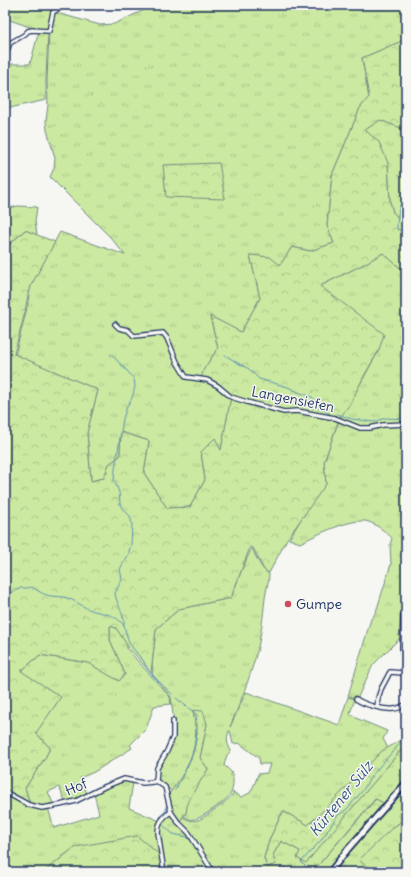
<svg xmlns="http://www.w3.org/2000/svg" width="411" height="877" font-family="Delius,sans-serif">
<defs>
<pattern id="grass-tufts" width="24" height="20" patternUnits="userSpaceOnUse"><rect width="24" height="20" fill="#cbe9a1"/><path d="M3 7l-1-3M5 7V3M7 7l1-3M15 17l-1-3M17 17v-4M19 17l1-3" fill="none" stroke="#aec88d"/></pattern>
<pattern id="forest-crowns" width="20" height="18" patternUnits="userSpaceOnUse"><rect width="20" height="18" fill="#cbe9a1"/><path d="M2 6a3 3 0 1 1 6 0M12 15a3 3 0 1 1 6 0" fill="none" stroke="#aec88d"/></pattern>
</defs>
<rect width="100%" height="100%" fill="#f6f6f2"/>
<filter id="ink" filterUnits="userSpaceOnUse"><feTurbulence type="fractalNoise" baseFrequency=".025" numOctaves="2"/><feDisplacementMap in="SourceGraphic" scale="8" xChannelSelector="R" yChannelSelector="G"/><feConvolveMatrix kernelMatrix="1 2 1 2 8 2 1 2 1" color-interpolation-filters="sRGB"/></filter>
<g filter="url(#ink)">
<g fill="url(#grass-tufts)" stroke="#738c80">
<path d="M5 5H51L52 12 48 30H38L7 19 5 45Z"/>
<path d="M155 5H406V41H402L362 58 369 98 360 108 332 175 327 226 334 243 310 251 292 247 280 265 250 255 260 298 241 332 210 317 218 348 204 369 218 387 231 398 221 451 201 452 205 480 190 507 167 508 144 473 149 441 121 432 120 456 109 464 104 478 91 481 87 432 98 390 15 355 26 312 31 285 60 232 125 255 111 238 50 177 54 168 55 158 47 130 46 121 48 105 47 80 49 31 53 12 100 25 114 24Z"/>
<path d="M39 31H48L46 80V100L5 109V60L6 64H30Z"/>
<path d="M380 120 402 128 406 164V224L399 219 393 212 390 202 388 163 365 130Z"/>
<path d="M18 206 37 207 35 221 37 235 25 230 5 248V209Z"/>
<path d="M383 253 406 273V423L370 427H361L339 419C354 397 366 373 379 350L320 286 362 265Z"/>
<path d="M339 420 360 428 406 425V613L402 615 401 637 373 665 357 699 348 696 371 619 376 612 391 564 390 545 392 538C385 531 377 525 369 522 354 516 314 536 300 543L289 539 309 506 326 484 324 462Z"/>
<path d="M252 548C257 558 260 568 269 574 269 582 266 590 265 598 263 617 261 637 256 655 249 680 240 704 230 727L246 692 339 725 348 697 355 699 350 713 358 719 387 731 383 739 388 748 382 751 327 808 308 825 283 811 270 838 264 858 267 867 273 855 281 841 300 851 306 862 406 744V781L385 804 375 799 314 870 313 872H291L282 866 276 872H214L198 845 178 823 183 817C188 820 192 822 198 820 203 819 230 799 232 795 233 794 233 793 233 792L241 797 250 793 255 783 258 774 267 773 270 764H260L259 758 239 743 233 744 230 731H229C226 739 227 743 231 751L227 755 224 765C226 768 231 770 232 774 234 779 233 788 231 793 229 799 202 818 195 819 190 820 188 819 184 816L186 813 187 801 208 769 200 758 207 724 193 710 196 730 194 750 185 773 172 791 157 780 158 767 173 736 174 725 171 697 152 674 153 670 152 665 156 629 179 609 231 598 243 567 245 563 251 549Z"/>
<path d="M110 626 116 628 127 644V649L170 697 171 704 154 706 146 729 130 745 132 748 94 772 80 778 87 794 76 800 66 803 59 787 48 792 53 803 47 805V806L42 807 30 804 25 788 45 758 50 748 36 733 20 672 40 655 88 663 120 680 125 674 110 640Z"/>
<path d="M124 780 133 782 129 808 160 821 158 827 161 856 75 847 44 872H5V794L29 806 48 808 54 828 99 814 94 793Z"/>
<path d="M406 786V818L391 829 372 868 369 872H333L367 831Z"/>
<path d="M170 813 188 834 212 872H164L159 833 161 822Z"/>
</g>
<g fill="url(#forest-crowns)" stroke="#738c80">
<path d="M402 41H406V164L401 128 380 120 365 130 379 142 388 163 390 202 393 212 399 219 406 224V273L383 253 362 265 320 286 384 334 379 350 364 376 350 404 339 419 324 462 326 484 287 539 269 573 264 570 253 548 250 547 231 598 179 609 156 629 151 673 129 648 116 628 110 626V640L125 674 119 681 88 663 40 655 21 671 61 697 36 733 50 748 45 758 25 788 30 804 5 792V249L25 230 55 242 29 289 25 312 14 354 98 390 87 433 91 481 104 478 109 464 120 456 121 432 149 441 144 473 167 508 190 507 205 480 201 452 215 438 221 450 231 397 219 386 201 378 204 369 218 348 210 316 241 332 260 298 250 255 270 257 280 265 292 247 310 251 334 243 327 226 332 175 360 108 369 97 362 58Z"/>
<path d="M219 163 225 199 166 197 163 165Z"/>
<path d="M193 710 203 711 207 724 200 758 208 769 188 801 186 813 178 823 171 812 167 797C182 776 198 756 196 729 195 723 194 716 193 710Z"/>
<path d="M405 738H406V744L306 863 297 858 300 851 281 841 273 855 276 864 267 867 264 858 270 838 283 811 308 825 327 807 382 751Z"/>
<path d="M376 799 385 804 332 866 328 872H313L314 870Z"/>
<path d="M406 818V872H369L372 868 366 866 359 860 391 829Z"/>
<path d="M137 836 161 856 163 872H44L75 847Z"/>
</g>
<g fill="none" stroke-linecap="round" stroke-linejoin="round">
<g stroke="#5e92b3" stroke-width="1">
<path d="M406 194 403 198 402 202C398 207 397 222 397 229L406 232"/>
<path d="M111 354 130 374 134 379 135 387 132 398 127 406 123 419 115 469 114 480 119 492 120 504 122 508 130 516 132 524 131 545 129 551V554L120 569 122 579 115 593 116 598 124 619V626L129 643 139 656 143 660 148 670 154 677 172 694"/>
<path d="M225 355 236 362 249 369 259 379 288 387 298 392 312 397 315 400 316 405 330 414"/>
<path d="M337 414 352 419 374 422 385 418 406 419"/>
<path d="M5 590 8 593"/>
<path d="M5 595 21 588H27L32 587C38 591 44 595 51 596 57 597 62 596 67 598 74 600 79 604 86 608 98 614 116 612 124 626"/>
<path d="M175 790C183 776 191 760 195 743 198 734 197 724 196 714L176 698"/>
<path d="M160 818 161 815 166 811V806"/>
<path d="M164 826 173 834 187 837 193 843 208 868 203 872"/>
<path d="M311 872 301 862 322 839 337 816 347 809 358 796 363 790 372 775 403 740 406 741"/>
</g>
<defs>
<g id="minor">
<path d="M5 56 10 43 24 35 28 31 32 30 49 31 53 12 64 5"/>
<path d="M115 324 119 328 128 330 134 336 163 333 167 338 177 362 186 377 207 380 218 386 231 397 247 402 284 412 297 411 335 418 360 428H370L383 425 406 424"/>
<path d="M406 614 403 615 402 647 406 660"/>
<path d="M356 699C365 705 383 710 394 709 398 709 402 706 406 705"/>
<path d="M377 707 378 698 381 689 390 672 403 673 404 668 402 647"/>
<path d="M156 781 165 787 171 812 178 822 189 833 213 872"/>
<path d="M156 781 157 768 167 751 173 737V721"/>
<path d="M5 792 29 805 42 808 60 805 76 801 104 787 124 779 143 783 153 782 156 781"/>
<path d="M164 872 158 833C158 824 162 817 171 812"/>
</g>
<path id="secondary" d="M330 872 348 849 406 783"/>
</defs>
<use href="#minor" stroke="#1b2f5e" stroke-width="6"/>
<use href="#secondary" stroke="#1b2f5e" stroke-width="8"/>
<use href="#minor" stroke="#f6f6f2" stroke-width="3.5"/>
<use href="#secondary" stroke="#f6f6f2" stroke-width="4.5"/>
</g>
</g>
<circle fill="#d1495b" stroke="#f6f6f2" stroke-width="1.5" cx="288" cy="604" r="4"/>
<g text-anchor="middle" stroke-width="3" stroke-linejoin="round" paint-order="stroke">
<g font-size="14" fill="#1b2f5e" stroke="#f6f6f2">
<text transform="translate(293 399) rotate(11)" y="5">Langensiefen</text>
<text transform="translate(76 787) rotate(-23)" y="5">Hof</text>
</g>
<g font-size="14" fill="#1b2f5e" stroke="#f6f6f2" text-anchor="start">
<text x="296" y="609">Gumpe</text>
</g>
<g font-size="15" font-style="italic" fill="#375882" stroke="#f6f6f2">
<text transform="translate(341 799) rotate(-51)" y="5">Kürtener Sülz</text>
</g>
</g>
<rect width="411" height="877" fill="none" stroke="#f6f6f2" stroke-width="20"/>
<rect x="10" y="10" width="391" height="857" fill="none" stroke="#1b2f5e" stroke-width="1.5" filter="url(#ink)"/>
</svg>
